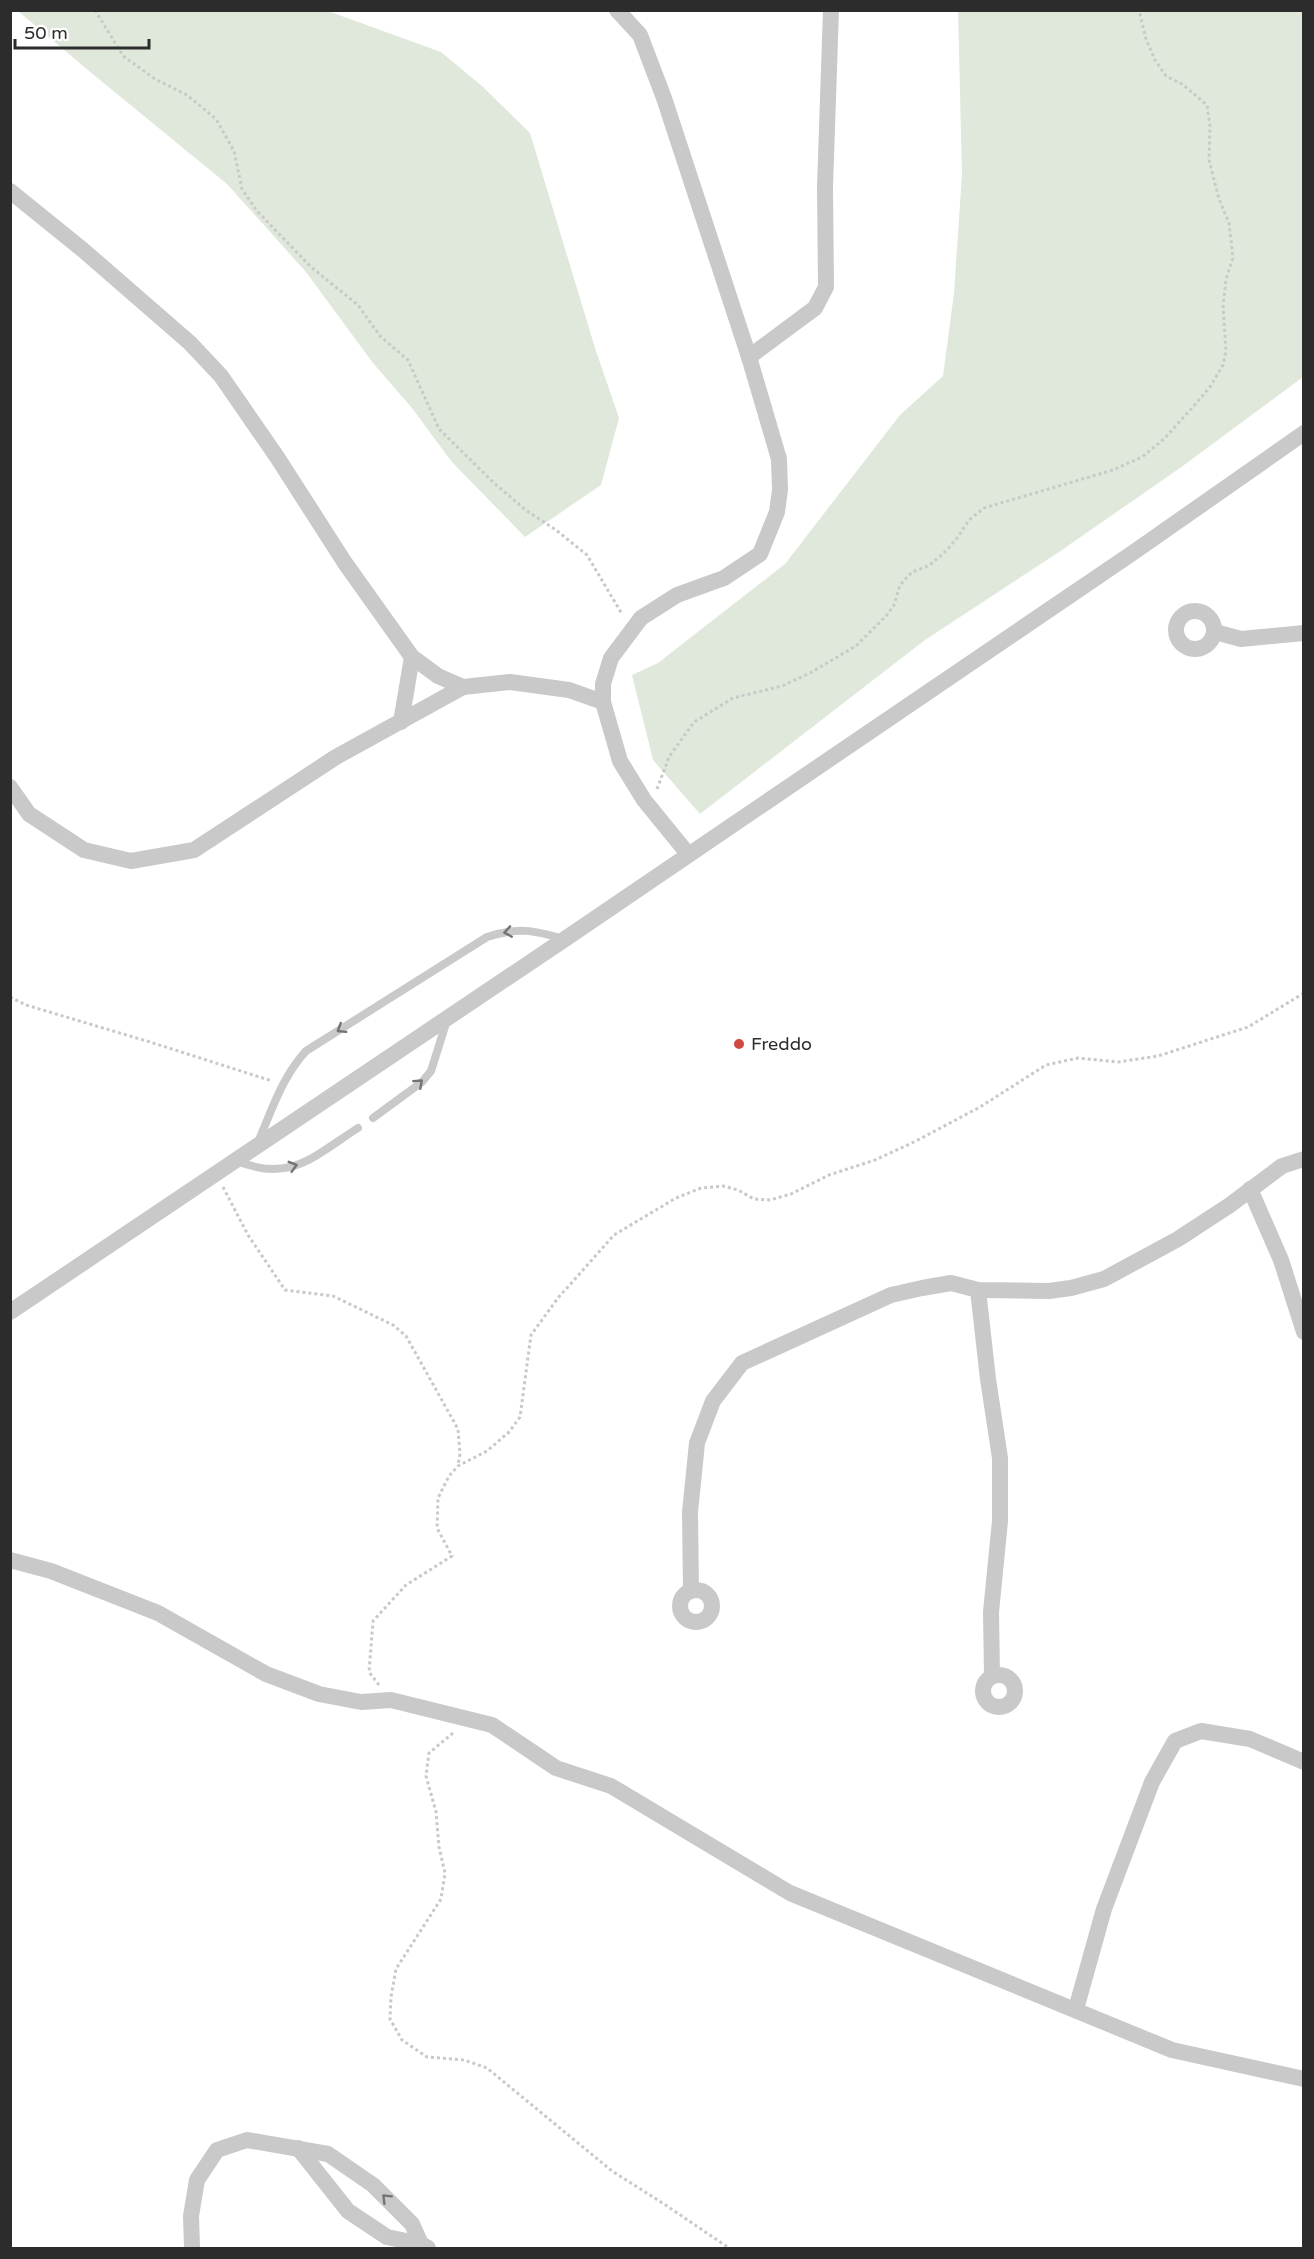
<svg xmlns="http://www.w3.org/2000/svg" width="1314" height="2259" font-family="'Varela Round',sans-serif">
<rect width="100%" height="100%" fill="#fff"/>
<g fill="#e0e8db">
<path d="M18 11H328L441 52 482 86 530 133 595 348 619 418 601 485 525 537 451 461 412 408 373 363 306 272 227 184 89 71Z"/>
<path d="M958 11H1303V377L1180 468 1059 552 925 640 700 814 653 760 632 675 658 663 785 564 900 415 943 376 954 293 962 174Z"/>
</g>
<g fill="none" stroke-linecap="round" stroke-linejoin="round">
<g stroke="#c9c9c9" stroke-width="3" stroke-dasharray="3 3" stroke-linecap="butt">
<path d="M95 10 123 56 155 79 187 95 216 119 234 151 242 189 257 211 311 267 358 305 380 336 408 360 439 429 494 483 527 511 556 530 587 555 622 614"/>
<path d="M657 789 669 757 694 722 733 698 782 686 810 673 856 646 887 615 894 605 900 585 912 572 930 565 947 550 958 537 969 520 984 508 1113 470 1142 457 1164 439 1192 408 1210 387 1223 365 1226 351 1223 307 1226 279 1233 258 1229 223 1219 199 1209 160 1210 126 1207 105 1182 84 1166 76 1155 60 1146 39 1139 10"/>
<path d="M10 997 26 1005 150 1042 272 1081"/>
<path d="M223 1187 248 1235 285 1290 333 1296 393 1325 406 1336 458 1429 460 1454 458 1465"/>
<path d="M379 1685 369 1672 373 1621 406 1585 452 1556 437 1528 438 1498 449 1476 458 1466 487 1451 509 1432 520 1417 531 1335 558 1298 614 1235 676 1198 701 1188 723 1186 738 1190 754 1199 770 1200 791 1194 829 1175 875 1160 916 1141 980 1107 1046 1065 1078 1058 1118 1062 1158 1056 1248 1027 1304 993"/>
<path d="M453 1733 429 1753 426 1776 436 1812 439 1847 445 1873 441 1899 396 1969 391 1997 390 2019 402 2040 427 2057 464 2060 487 2068 612 2171 664 2204 729 2248"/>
</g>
<g stroke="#c9c9c9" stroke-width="8">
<path d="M373 1118 422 1082 431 1071 447 1020"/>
<path d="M258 1142C272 1110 282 1077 306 1051L487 937C519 927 532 930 565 939"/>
<path d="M237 1161C291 1183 314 1156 358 1128"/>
</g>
<g stroke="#c9c9c9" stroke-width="16">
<path d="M617 10 640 35 664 98 749 357 779 459 780 490 777 512 760 554 724 578 677 595 641 618 611 658 603 684V702L620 761 644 800 688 854"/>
<path d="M10 191 83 250 190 343 221 376 277 457 345 563 412 657 438 676 463 687"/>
<path d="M749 357 815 308 826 287 825 187 831 10"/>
<circle cx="1195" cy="630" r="19"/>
<path d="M1215 632 1241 639 1304 633"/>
<path d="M401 722 412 657"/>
<path d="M10 787 29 814 84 850 131 861 194 850 336 757 463 687 510 682 569 690 603 702"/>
<path d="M1250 1189 1281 1260 1304 1332"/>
<path d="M978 1290 988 1379 1000 1458V1521L991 1612 992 1676"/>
<path d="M10 1312 565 939 1134 552 1304 433"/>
<path d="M10 1560 51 1571 158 1613 266 1674 319 1694 361 1702 391 1700 492 1725 556 1768 611 1786 790 1893 1172 2050 1304 2079"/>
<circle cx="696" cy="1606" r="16"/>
<path d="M691 1591 690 1512 697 1443 713 1401 742 1363 891 1295 922 1288 951 1283 978 1290 1049 1291 1071 1288 1104 1279 1178 1239 1230 1205 1282 1166 1304 1159"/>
<circle cx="999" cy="1691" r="16"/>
<path d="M1076 2009 1104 1909 1152 1782 1175 1741 1201 1731 1250 1739 1304 1762"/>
<path d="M298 2148 348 2211 387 2237 421 2244 428 2248"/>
<path d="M192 2248 191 2216 197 2180 217 2150 247 2140 328 2154 373 2185 412 2224 421 2244"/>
</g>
</g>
<defs><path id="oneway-chevron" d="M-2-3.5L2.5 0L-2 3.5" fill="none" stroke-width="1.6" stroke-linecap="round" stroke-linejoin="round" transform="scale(1.5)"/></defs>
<g stroke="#737373">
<use href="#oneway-chevron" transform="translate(508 932) rotate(171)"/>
<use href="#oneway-chevron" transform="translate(341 1029) rotate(148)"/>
<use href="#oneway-chevron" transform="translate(419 1083) rotate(-42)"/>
<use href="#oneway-chevron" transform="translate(293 1166) rotate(-16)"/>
<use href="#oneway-chevron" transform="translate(386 2198) rotate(-135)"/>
</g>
<circle fill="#cf4842" stroke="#fff" stroke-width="2" cx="739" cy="1044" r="6"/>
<g text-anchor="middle" stroke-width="6" stroke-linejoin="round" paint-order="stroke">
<g font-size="18" fill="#2c2c2c" stroke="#fff" text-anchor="start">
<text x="751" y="1050">Freddo</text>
</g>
</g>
<rect width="1314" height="2259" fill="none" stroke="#2c2c2c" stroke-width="24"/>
<path d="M15 39v9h134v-9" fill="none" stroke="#2c2c2c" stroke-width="3"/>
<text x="24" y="39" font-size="18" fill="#2c2c2c" stroke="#ffffff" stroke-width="4.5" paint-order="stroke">50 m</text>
</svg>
